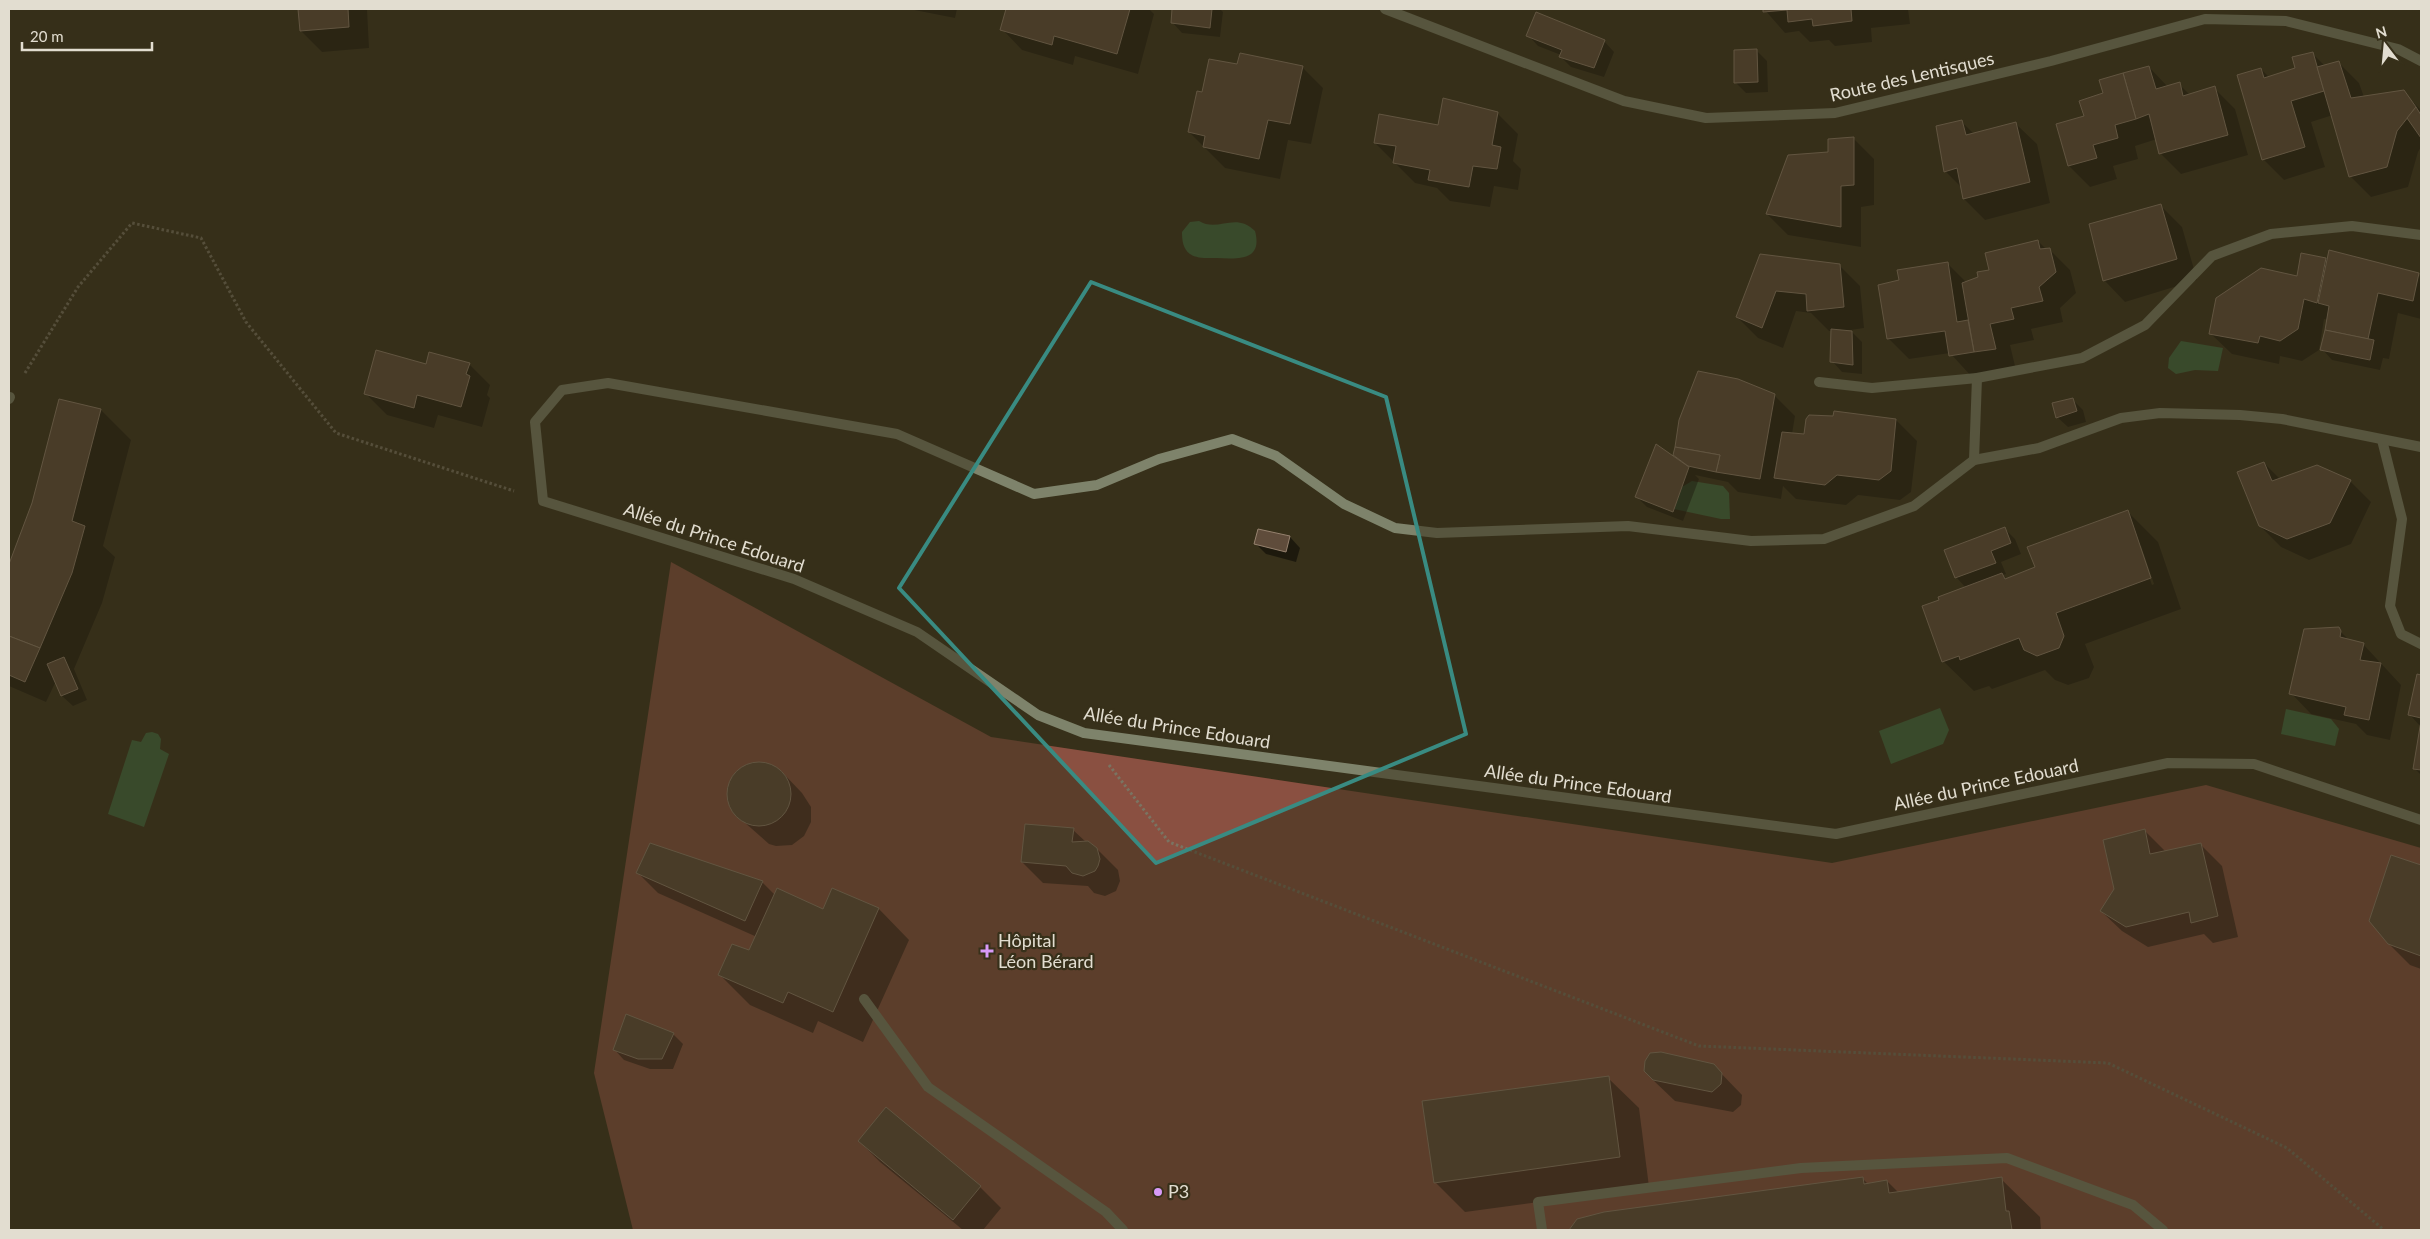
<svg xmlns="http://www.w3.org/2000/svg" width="2430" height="1239" font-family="Lato,sans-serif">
<rect width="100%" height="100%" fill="#37301a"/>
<path fill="#8a5041" d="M671 562 991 737 1832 863 2206 785 2421 848V1230H633L594 1073Z"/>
<g fill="#3d6a41">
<path d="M1199 221C1218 233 1235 211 1255 231 1263 261 1238 259 1217 258 1209 258 1197 259 1190 254 1183 249 1182 240 1182 232L1190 222Z"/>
<path d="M2181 341 2223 348 2218 371 2195 370 2176 374 2168 368 2169 358Z"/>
<path d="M1692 481 1723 486 1729 493 1730 519H1721L1674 509 1682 487Z"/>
<path d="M1940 708 1949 730 1943 744 1891 764 1879 731Z"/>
<path d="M2286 709 2331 719 2339 729 2335 746 2281 734Z"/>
<path d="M152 732 158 734 161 739 160 749 169 754 144 827 108 814 132 740 141 742 146 733Z"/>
</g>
<g fill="#0007" fill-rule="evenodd">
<path d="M299 9H367L369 48 322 52 301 31Z"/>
<path d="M909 9H957L955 18Z"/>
<path d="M1008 9H1149L1154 14 1138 74 1075 56 1073 65 1022 50 1002 29Z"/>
<path d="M1174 9H1220L1223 12 1220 37 1182 33 1172 22Z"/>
<path d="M1764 9H1908L1910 24 1871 28 1872 42 1835 46 1829 40 1810 42 1799 31 1785 33Z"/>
<path d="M1528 35 1604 41 1614 52 1604 77 1571 67 1561 57V55L1538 46Z"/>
<path d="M1757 51 1767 61 1768 92 1746 93 1736 83Z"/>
<path d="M2313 54 2325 66 2338 62 2359 83 2364 97 2403 92 2421 110V147L2418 152 2408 187 2371 197 2350 176 2333 115 2311 122 2325 167 2284 180 2263 159 2261 69 2269 77 2297 69Z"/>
<path d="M1238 66 1302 67 1323 88 1311 144 1288 140 1280 179 1225 168 1189 132 1203 94Z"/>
<path d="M2149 67 2168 87 2179 84 2190 95 2214 88 2235 109 2248 155 2181 174 2160 153 2157 139 2135 146 2138 159 2113 166 2117 179 2090 187 2069 166 2085 117 2104 94Z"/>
<path d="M1497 113 1518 134 1513 161 1521 169 1518 190 1494 186 1490 207 1450 201 1437 188 1415 183 1375 143Z"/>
<path d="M1962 122 1974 134 2016 124 2037 144 2050 203 1985 220 1964 199 1962 188 1945 171Z"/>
<path d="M1853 138 1874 159V205L1861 207V247L1788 235 1767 214 1829 153Z"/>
<path d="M2161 206 2182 227 2197 280 2125 302 2105 281 2091 224Z"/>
<path d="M2038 241 2046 249H2049L2070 270 2076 293 2060 308 2063 322 2031 329 2034 340 2010 345 2016 370 1971 376 1950 353 1909 359 1888 338 1900 281 1947 263 1966 282 1979 278Z"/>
<path d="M1761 255 1839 265 1860 286 1864 328 1844 331 1852 332 1862 342V374L1842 372 1832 361 1833 331H1829L1811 313 1796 311 1783 348 1758 338 1737 317Z"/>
<path d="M2302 255 2418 274 2421 278V319L2398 313 2389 359 2383 358 2380 370 2332 360 2322 349 2328 320 2324 319 2319 350 2302 361 2280 356 2279 364 2232 354 2211 334 2297 277Z"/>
<path d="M469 364 490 385 487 395 490 398 482 427 438 415 434 428 387 415 366 394 427 366Z"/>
<path d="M1774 395 1795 416 1792 434 1805 436 1896 420 1917 441 1911 492 1900 500 1858 495 1846 505 1796 499 1783 486 1781 499 1738 492 1728 482 1695 475 1699 479 1683 521 1647 507 1637 497 1674 458 1676 447Z"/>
<path d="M2072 399 2083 410 2086 422 2068 427 2057 417Z"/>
<path d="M60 400 101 410 131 440 103 546 115 557 102 603 74 669 87 700 73 706 62 696 56 681 46 702 9 686V567L33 504Z"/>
<path d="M2264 463 2280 479 2350 481 2371 502 2351 544 2309 560 2281 547 2260 526Z"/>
<path d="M2127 511 2158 542 2181 609 2085 644 2094 667 2089 678 2068 685 2055 680 2045 670 1992 689 1989 686 1974 691 1943 661 1966 588 1956 577 2004 528 2015 539 2021 554 2001 562 2006 574 2003 575 2007 579 2036 568ZM2139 546H2141L2154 584 2152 585Z"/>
<path d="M1259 530 1290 537 1300 548 1296 562 1266 554 1256 544Z"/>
<path d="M2338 629 2350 641 2363 644 2401 685 2390 740 2367 735 2356 724 2311 714 2291 693Z"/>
<path d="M2418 676H2421V727L2410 715Z"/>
<path d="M2421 728V775L2414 768Z"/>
<path d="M760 762 768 764 781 771 802 793 811 807V822L804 836 792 845 776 846 769 844 735 814 729 799 730 784 733 776 745 766Z"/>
<path d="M1073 830 1086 842 1092 844 1118 870 1120 881 1116 891 1105 896 1094 893 1088 886 1043 883 1022 862Z"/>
<path d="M2145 831 2166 852 2201 845 2222 866 2238 937 2213 943 2204 934 2148 947 2122 931 2101 911 2115 889Z"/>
<path d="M2391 856 2421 866V969L2410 965 2389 944Z"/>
<path d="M637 872 762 882 775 895 823 910 833 890 879 909 909 940 863 1042 818 1021 813 1033 750 1005 720 975 750 952 757 937 658 893Z"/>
<path d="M673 1034 683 1044 673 1069H650L624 1060 614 1049Z"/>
<path d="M1713 1065 1742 1095 1741 1105 1733 1112 1675 1101 1653 1080Z"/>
<path d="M1608 1078 1639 1108 1649 1187 1465 1212 1435 1182Z"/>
<path d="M859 1141 980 1187 1001 1208 983 1230H963L880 1162Z"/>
<path d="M1862 1178 1868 1184 1887 1181 1899 1193 2001 1179 2040 1217 2041 1230H1571Z"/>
</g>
<g fill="#5f4c3b" stroke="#96826f">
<path d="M298 9H348L349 27 300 31Z"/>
<path d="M1006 9H1130L1117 54 1054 36 1052 45 1000 30Z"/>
<path d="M1172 9H1212L1210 28 1171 23Z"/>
<path d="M1763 9H1851L1852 21 1813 26 1812 19 1788 22 1787 10 1763 12Z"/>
<path d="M1536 12 1605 40 1594 68 1559 57 1562 50 1526 36Z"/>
<path d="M1757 49 1758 82 1734 83V50Z"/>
<path d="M2313 52 2324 91 2291 101 2305 147 2262 160 2237 75 2261 68 2264 78 2295 68 2292 57Z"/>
<path d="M1240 53 1303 66 1290 124 1268 120 1259 159 1203 147 1205 136 1188 132 1197 91 1202 92 1209 59 1237 64Z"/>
<path d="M2339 61 2351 98 2404 90 2416 107 2397 131 2387 167 2349 177 2317 67Z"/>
<path d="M2149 66 2156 89 2180 82 2183 96 2215 86 2228 135 2159 154 2149 114 2136 119 2123 73Z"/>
<path d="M2123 73 2136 119 2115 125 2118 138 2093 145 2097 158 2068 166 2056 124 2084 116 2079 101 2103 93 2099 80Z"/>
<path d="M1443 98 1498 112 1492 145 1501 147 1497 169 1473 166 1469 187 1428 180 1430 170 1393 163 1396 146 1374 143 1379 114 1438 125Z"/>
<path d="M2416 107 2421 115V138L2407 118Z"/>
<path d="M1962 120 1966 135 2016 122 2030 182 1963 199 1957 168 1944 172 1936 126Z"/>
<path d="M1854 137V185L1841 186V227L1766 214 1788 155 1828 152V139Z"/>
<path d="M2161 204 2177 259 2103 281 2089 224Z"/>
<path d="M2038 240 2040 249 2050 248 2056 272 2039 287 2043 301 2011 308 2014 319 1990 324 1996 349 1974 352 1962 283 1978 277 1977 272 1989 270 1985 253Z"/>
<path d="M2329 250 2419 273 2413 301 2378 293 2368 339 2325 330 2329 306 2318 303Z"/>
<path d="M2301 253 2326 258 2317 303 2304 299 2298 329 2280 341 2260 336 2258 343 2209 334 2216 298 2261 268 2297 276Z"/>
<path d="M1760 254 1840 264 1844 307 1807 311 1806 294 1776 291 1762 328 1736 317Z"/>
<path d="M1948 262 1957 322 1968 320 1974 352 1949 356 1945 331 1887 339 1878 285 1899 280 1897 270Z"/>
<path d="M1831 329 1852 331 1853 365 1830 362Z"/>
<path d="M2325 330 2374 340 2370 360 2320 350Z"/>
<path d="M376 350 426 364 429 352 470 363 466 374 470 376 461 407 417 395 414 408 364 394Z"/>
<path d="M1698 371 1738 379 1775 394 1760 479 1716 472 1720 455 1675 447 1679 420Z"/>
<path d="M2073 398 2077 411 2056 418 2052 403Z"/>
<path d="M59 399 101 409 72 521 85 526 72 573 40 648 9 636V564L32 503Z"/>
<path d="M1834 411 1896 419 1891 471 1879 480 1837 475 1825 485 1774 478 1782 432 1804 434 1806 419 1809 415 1833 416Z"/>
<path d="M1656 444 1689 467 1673 512 1635 497Z"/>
<path d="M1675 447 1720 455 1716 472 1688 466 1673 455Z"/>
<path d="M2264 462 2272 481 2317 465 2351 480 2330 523 2287 539 2259 526 2237 472Z"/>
<path d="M2128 510 2151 578 2056 613 2064 636 2059 648 2037 656 2024 650 2019 638 1960 660 1959 656 1942 662 1922 606 1939 600 1938 597 2002 573 2005 579 2035 567 2027 547Z"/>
<path d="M2005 527 2011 543 1991 551 1996 563 1955 578 1944 550Z"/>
<path d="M1258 529 1290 536 1286 552 1254 544Z"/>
<path d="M2339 627 2341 631 2340 637 2364 643 2360 660 2381 663 2369 720 2344 715 2346 707 2289 694 2304 629Z"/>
<path d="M9 636 40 648 25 682 9 675Z"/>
<path d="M64 657 78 689 61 696 47 664Z"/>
<path d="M2417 674 2421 675V718L2408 715Z"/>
<path d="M2421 721V770L2413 769Z"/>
<circle cx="759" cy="794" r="32"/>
<path d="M1025 824 1074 828 1072 842 1088 841 1097 848 1100 859 1098 866 1095 871 1083 876 1072 873 1066 866 1021 862Z"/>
<path d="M2145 829 2150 854 2201 843 2218 916 2191 923 2189 912 2126 927 2100 911 2114 889 2103 840Z"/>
<path d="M650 843 763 881 745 921 636 873Z"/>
<path d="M2391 855 2421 865V956L2388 944 2369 921Z"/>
<path d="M777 888 823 909 832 888 879 908 833 1012 788 992 783 1003 718 975 732 944 749 950Z"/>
<path d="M626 1014 674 1033 662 1059H638L613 1050Z"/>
<path d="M1661 1052 1714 1064 1722 1073 1721 1084 1712 1092 1653 1080 1644 1071 1645 1061 1650 1053Z"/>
<path d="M1609 1076 1620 1157 1434 1183 1422 1101Z"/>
<path d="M886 1107 981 1186 953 1220 858 1141Z"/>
<path d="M1863 1177 1864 1184 1887 1180 1889 1193 2002 1177 2006 1211H2009L2012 1230H1569L1577 1219 1604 1212Z"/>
</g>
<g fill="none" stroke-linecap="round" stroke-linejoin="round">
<g stroke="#7a7462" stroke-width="3" stroke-dasharray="2.5 2.5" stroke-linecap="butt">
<path d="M25 373 78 287 132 223 201 238 246 322 336 433 514 491"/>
<path d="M1109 765 1169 842 1699 1046 2108 1063 2287 1148 2384 1230"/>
</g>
<g stroke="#7e836b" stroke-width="10">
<path d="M864 999 928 1087 1106 1212 1123 1230"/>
<path d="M1542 1230 1538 1202 1801 1168 2007 1158 2133 1205 2163 1230"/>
</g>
<g stroke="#7e836b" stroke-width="10">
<path d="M1385 9 1624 101 1706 118 1835 113 2051 61 2205 19 2286 21 2398 49 2421 61"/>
<path d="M1819 382 1872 388 1977 378 2082 358 2145 325 2212 256 2271 234 2352 226 2421 235"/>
<path d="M9 399 10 397"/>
<path d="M2382 440 2402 519 2390 606 2401 634 2421 644"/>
<path d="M2421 447 2282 419 2240 415 2160 413 2121 418 2039 448 1974 460 1914 506 1824 539 1751 541 1628 526 1437 533 1395 528 1344 504 1276 456 1232 439 1159 459 1097 485 1034 494 897 434 608 383 562 390 535 422 543 501 794 579 917 632 1038 715 1084 733 1836 834 2168 763 2254 764 2421 820"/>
<path d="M1974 460 1977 378"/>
</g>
</g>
<path d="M0 0H2430V1239H0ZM1091 282 1386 397 1466 734 1156 863 899 588Z" fill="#37301a" fill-opacity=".55" fill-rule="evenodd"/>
<path fill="none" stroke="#398b82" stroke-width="4" stroke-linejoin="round" d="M1091 282 1386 397 1466 734 1156 863 899 588Z"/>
<g fill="#d89af8" stroke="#37301a" stroke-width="2">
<path d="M984.5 943.5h5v5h5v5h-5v5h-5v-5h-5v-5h5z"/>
<circle cx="1158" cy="1192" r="5"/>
</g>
<g text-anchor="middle" stroke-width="4.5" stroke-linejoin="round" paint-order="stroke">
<g font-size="18" fill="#e2ddd0" stroke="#37301a">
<text transform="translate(1912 77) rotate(-13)" y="6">Route des Lentisques</text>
<text transform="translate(714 538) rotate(18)" y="6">Allée du Prince Edouard</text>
<text transform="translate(1177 728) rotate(9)" y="6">Allée du Prince Edouard</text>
<text transform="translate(1578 784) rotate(8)" y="6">Allée du Prince Edouard</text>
<text transform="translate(1986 785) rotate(-12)" y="6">Allée du Prince Edouard</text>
</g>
<g font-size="18" fill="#e2ddd0" stroke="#37301a" text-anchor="start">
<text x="998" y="947">Hôpital<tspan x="998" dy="21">Léon Bérard</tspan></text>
<text x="1168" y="1198">P3</text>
</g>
</g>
<rect width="2430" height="1239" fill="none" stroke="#e2ddd0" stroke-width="20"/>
<g transform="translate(2385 45) rotate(344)" stroke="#37301a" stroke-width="4" paint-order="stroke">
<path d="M0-4L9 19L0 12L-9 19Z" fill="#e2ddd0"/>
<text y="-8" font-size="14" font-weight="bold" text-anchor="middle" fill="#e2ddd0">N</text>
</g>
<path d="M22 42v8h130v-8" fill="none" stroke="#e2ddd0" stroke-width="2.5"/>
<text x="30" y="42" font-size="15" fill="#e2ddd0" stroke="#37301a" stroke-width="4" paint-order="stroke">20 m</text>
</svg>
